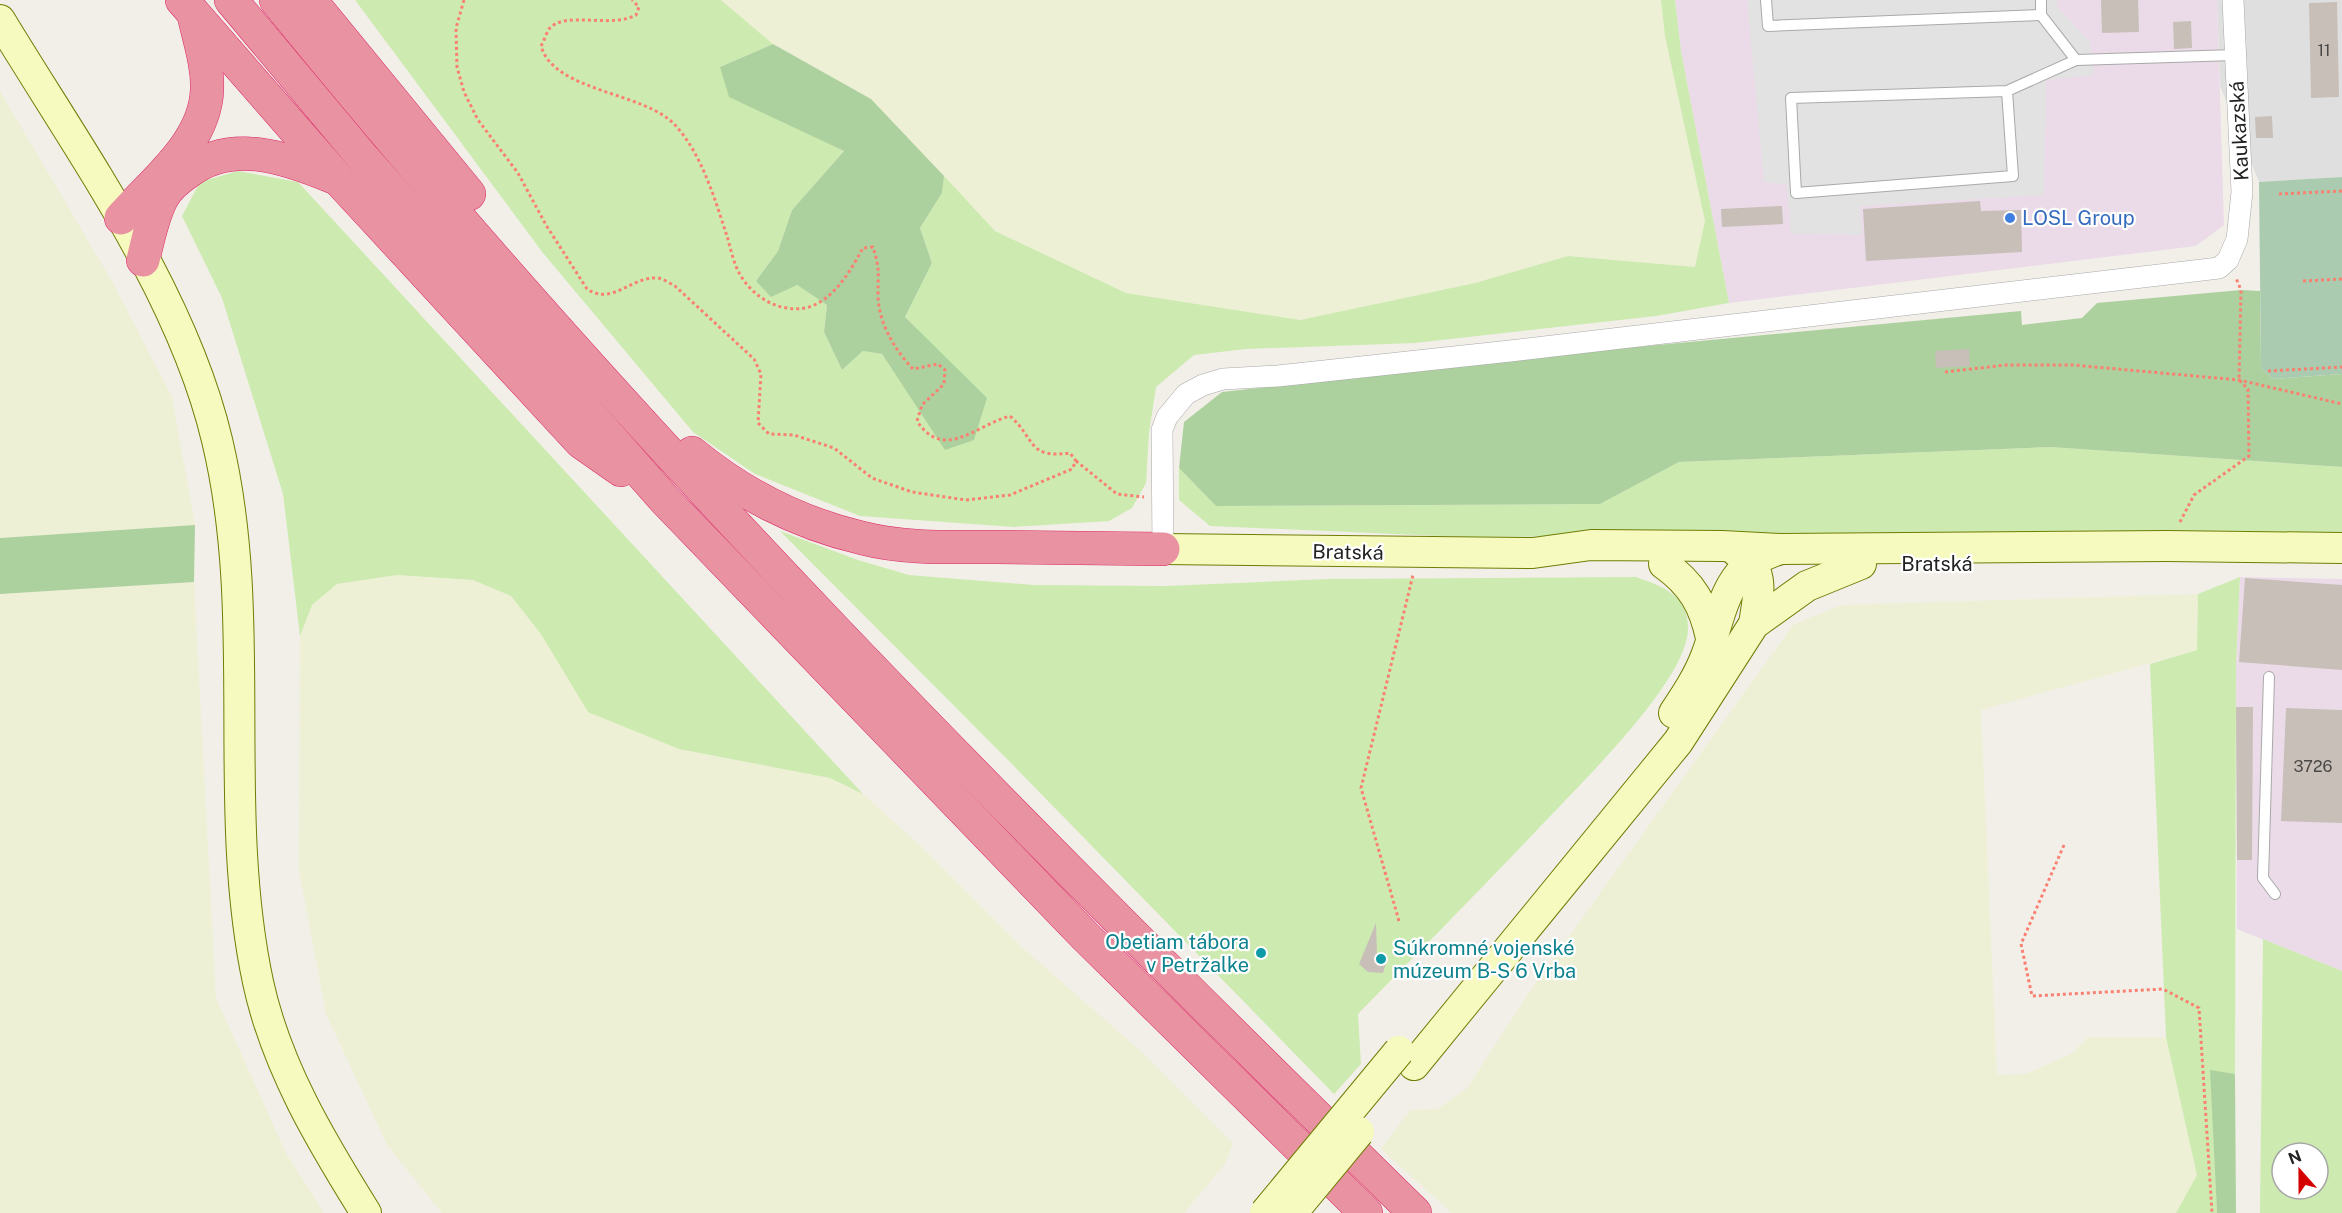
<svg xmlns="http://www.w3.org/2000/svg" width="2342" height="1213" font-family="'Public Sans',sans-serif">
<rect width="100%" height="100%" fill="#f2efe9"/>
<path fill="#e0dfdf" d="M2217 0H2342V177L2259 182 2220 86Z"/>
<g fill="#ebdbe8">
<path d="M1675 0H2217L2224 225 2196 246 1729 303 1681 51Z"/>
<path d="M2240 577 2342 579V971L2237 929 2236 665Z"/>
</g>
<g fill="#eef0d5">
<path d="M721 0H1661L1665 36 1705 221 1696 267 1568 256 1475 283 1300 320 1126 293 995 231 871 99 773 44Z"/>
<path d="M0 91 113 283 172 397 195 525 0 538Z"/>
<path d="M397 575 473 580 511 596 541 634 679 749 830 778 863 794 922 847 1023 948 1145 1055 1233 1143 1225 1164 1184 1213H442L387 1145 326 1014 299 871 300 636 312 605 337 584Z"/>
<path d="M194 582 216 998 286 1153 324 1213H0V594Z"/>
<path d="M2198 594 2197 650 1981 710 1997 1075 2026 1074 2071 1054 2088 1037H2166L2197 1175 2176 1213H1452L1381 1149 1410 1110 1438 1109 1467 1088 1534 985 1793 625 1841 605Z"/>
</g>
<g fill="#cdebb0" fill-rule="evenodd">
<path d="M355 0H721L773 44 720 67 793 126 844 151 792 210 778 251 756 281 797 285 827 305 824 332 842 370 863 351 882 354 946 450 929 342 905 317 932 263 920 228 942 193 944 176 995 231 1126 293 1300 320 1475 283 1568 256 1695 267 1705 221 1665 36 1661 0H1675L1681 51 1729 303 1656 316 1415 343 1246 349 1194 355 1156 387 1149 433 1146 483 1132 508 1109 521 1014 527 860 516 755 474 693 432 543 253Z"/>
<path d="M238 171 298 182 863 794 830 778 679 749 588 712 541 634 511 596 473 580 397 575 337 584 312 605 300 636 283 494 222 298 182 216 200 182Z"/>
<path d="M2050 447 2342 467V532L1462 537 1210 526 1179 500V468L1216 506 1600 504 1679 462Z"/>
<path d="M780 531 858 560 909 575 1034 585 1166 586 1327 579 1636 577C1663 586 1689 596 1688 630 1686 683 1576 788 1539 828 1479 891 1419 952 1358 1014L1361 1064 1334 1094 1008 760Z"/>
<path d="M2240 577 2236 665 2235 1074 2211 1071 2217 1213H2176L2197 1175 2166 1037 2150 664 2197 650 2198 594Z"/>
<path d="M2263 939 2342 971V1213H2260ZM2282 1153H2318V1189H2282Z"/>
</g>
<g fill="#add19e">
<path d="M773 44 871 99 944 176 942 193 920 228 932 263 905 317 987 398 974 440 945 450 882 354 863 351 842 370 824 332 827 305 797 285 771 297 756 281 778 251 792 210 844 151 729 97 720 67Z"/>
<path d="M2241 290 2260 291 2261 368 2273 379 2342 374V467L2050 447 1679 462 1600 504 1216 506 1179 468 1184 422 1222 392 1572 353 2021 311 2022 325 2082 318 2097 303Z"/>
<path d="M195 525 194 582 0 594V538Z"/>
<path d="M2210 1070 2235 1074 2236 1213H2217Z"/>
</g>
<path fill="#aacbaf" d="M2342 177V374L2273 379 2261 368 2259 182Z"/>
<path fill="#e2e2e2" d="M1747 0H2057V7L2090 42 2094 75 2046 80 2044 195 1860 206 1862 235 1791 234 1787 185 1764 182Z"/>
<g fill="#c7bfb8">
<path d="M2101 0H2138L2139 32 2102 33Z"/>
<path d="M2337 2 2339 97 2311 98 2309 3Z"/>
<path d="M2191 21 2192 48 2174 49 2173 22Z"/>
<path d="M2272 116 2273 138H2256L2255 117Z"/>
<path d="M1980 201 1981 211 2021 210 2022 252 1866 261 1863 209Z"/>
<path d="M1782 206 1783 224 1722 227 1721 209Z"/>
<path d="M1969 349 1970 366 1936 368 1935 351Z"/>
<path d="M2245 578 2342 585V670L2239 662Z"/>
<path d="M2236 707H2253L2252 860H2237Z"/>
<path d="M2286 708 2342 710V823L2281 821Z"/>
<path d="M1376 923 1377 953 1388 956 1383 973 1368 972 1359 964Z"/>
</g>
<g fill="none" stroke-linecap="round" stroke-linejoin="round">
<defs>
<g id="service">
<path d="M1766 0 1768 26 2041 15"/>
<path d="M2041 0V15L2076 60 2235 55"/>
<path d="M2007 91 2013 176 1796 193 1791 98 2007 91 2076 60"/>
<path d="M2269 677 2263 878 2275 894"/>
</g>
<path id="minor" d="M1163 549 1162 430 1167 417 1186 394 1203 385 1223 379 1278 376 1510 351 2219 268 2228 260 2237 239 2242 192 2233 0"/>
<g id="secondary">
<path d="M0 20C78 149 182 292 217 440 260 618 220 803 258 982 276 1066 321 1141 366 1213"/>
<path d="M1163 549 1533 553 1591 545 1722 546 1781 549 2167 546 2342 548"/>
<path d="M1737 552C1767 568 1758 597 1754 624"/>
<path d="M1664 564C1692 584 1704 605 1711 638"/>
<path d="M1674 713C1686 695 1698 677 1706 656 1724 609 1724 565 1781 549"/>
<path d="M1414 1065 1678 742 1754 624 1807 586 1861 564"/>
</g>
<g id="motorway">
<path d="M182 0 339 180 581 442 621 470"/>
<path d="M231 0 364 159 665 500 1085 936 1366 1213"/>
<path d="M276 0C625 431 1019 825 1415 1213"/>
<path d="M310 0 469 194"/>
<path d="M121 218C153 182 206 142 207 89 208 65 199 39 194 16"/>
<path d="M143 260C148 240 152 217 162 198 167 188 179 178 188 172 232 138 287 158 333 177"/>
<path d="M692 453C743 495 798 523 862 538 904 549 951 547 994 547 1050 548 1106 548 1163 549"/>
</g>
</defs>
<use href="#service" stroke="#a9a9a9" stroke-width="12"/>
<use href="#minor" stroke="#a9a9a9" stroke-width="22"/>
<use href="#secondary" stroke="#707d05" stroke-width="32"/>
<use href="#motorway" stroke="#dc2a67" stroke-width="34"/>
<g stroke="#fa8072" stroke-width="3" stroke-dasharray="3 3" stroke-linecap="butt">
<path d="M464 0 456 28 457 67 464 92 478 120 518 173 546 225 587 289C613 306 631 276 658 278 663 279 670 283 675 286L754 359 761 374 758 423 769 434 794 435 834 448 872 478 912 492 966 500 1010 495 1072 469 1076 461 1070 453C1027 459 1036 439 1010 416 976 425 944 462 917 421L922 405 944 384 945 370 938 364 913 369C894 349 878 322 878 294 878 271 880 270 873 247L863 248C847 277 825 315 787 308 766 305 748 290 738 271 733 260 730 247 727 236 715 200 702 154 675 125 645 92 554 92 541 46 544 41 546 34 549 29 565 10 610 29 636 15L639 7 632 0"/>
<path d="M2279 194 2342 191"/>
<path d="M2303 281 2342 279"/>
<path d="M2268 371 2342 367"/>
<path d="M1945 372 2006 365H2073L2239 380 2342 404"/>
<path d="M1076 461 1117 494 1144 497"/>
<path d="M2180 522 2194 495 2249 456 2248 389 2239 380 2241 290 2236 278"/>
<path d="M2064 845 2021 944 2032 996 2163 989 2199 1008 2212 1213"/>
<path d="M1399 921 1361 788 1413 575"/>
</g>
<use href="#service" stroke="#fff" stroke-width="10"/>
<use href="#minor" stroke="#fff" stroke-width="21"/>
<use href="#secondary" stroke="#f7fabf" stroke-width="30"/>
<use href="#motorway" stroke="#e892a2" stroke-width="33"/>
<defs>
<g id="secondary-bridge">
<path d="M1265 1213 1399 1051"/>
<path d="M1292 1213 1359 1132"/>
</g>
</defs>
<use href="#secondary-bridge" stroke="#707d05" stroke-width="32" stroke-linecap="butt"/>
<use href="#secondary-bridge" stroke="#f7fabf" stroke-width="30"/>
</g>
<circle fill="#3f7fe0" stroke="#fff" stroke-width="2" cx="2010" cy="218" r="6"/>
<g fill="#0f9aa8" stroke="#fff" stroke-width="2">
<circle cx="1261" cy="953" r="6"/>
<circle cx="1381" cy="959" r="6"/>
</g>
<g text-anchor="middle" stroke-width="4.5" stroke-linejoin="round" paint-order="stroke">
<g font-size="16" fill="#4b4948">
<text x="2324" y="56">11</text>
<text x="2313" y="772">3726</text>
</g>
<g font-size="20" fill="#222" stroke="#fff">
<text transform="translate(2239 131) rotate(-93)" y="7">Kaukazská</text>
<text transform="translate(1348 552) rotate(1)" y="7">Bratská</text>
<text x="1937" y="571">Bratská</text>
</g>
<g font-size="20" fill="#366cbe" stroke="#fff" text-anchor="start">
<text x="2022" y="225">LOSL Group</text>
</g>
<g font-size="20" fill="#0d838f" stroke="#fff" text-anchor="end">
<text x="1249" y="949">Obetiam tábora<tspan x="1249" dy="23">v Petržalke</tspan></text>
<text x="1393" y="955" text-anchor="start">Súkromné vojenské<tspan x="1393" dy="23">múzeum B-S 6 Vrba</tspan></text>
</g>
</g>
<g transform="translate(2300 1171) rotate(339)"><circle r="28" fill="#ffffff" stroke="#a7a7a7" stroke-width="1.5"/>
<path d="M0-4.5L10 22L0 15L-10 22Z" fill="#d40000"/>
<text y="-9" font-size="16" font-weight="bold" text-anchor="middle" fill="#222222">N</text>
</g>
</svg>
